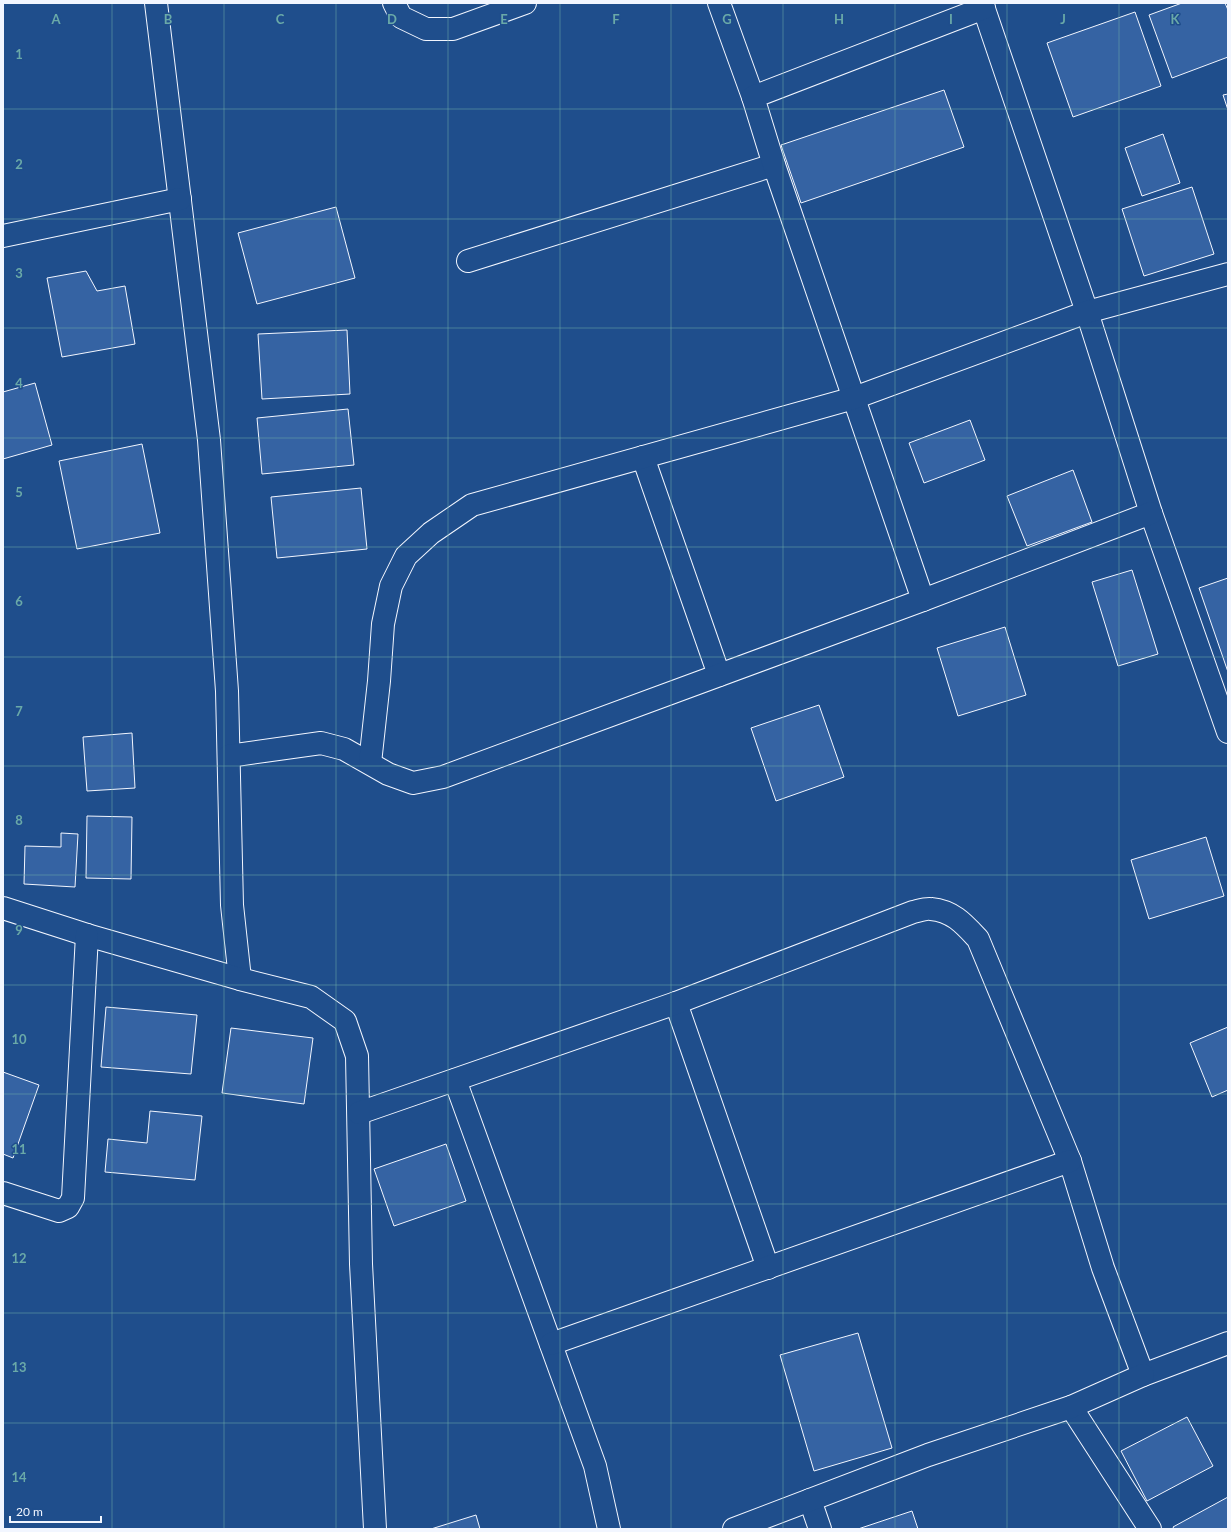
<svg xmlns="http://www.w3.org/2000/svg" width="1231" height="1532" font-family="Lato,sans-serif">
<rect width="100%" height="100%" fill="#1f4e8c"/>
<g fill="#3563a3" stroke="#f2f6ff">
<path d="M1182 3H1225L1228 10V57L1172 78 1149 15Z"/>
<path d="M1135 12 1161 86 1073 117 1047 43Z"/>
<path d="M944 90 964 147 801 203 781 145Z"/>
<path d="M1228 94V110L1223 95Z"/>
<path d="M1163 134 1180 183 1142 196 1125 148Z"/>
<path d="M1192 187 1214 254 1144 276 1122 209Z"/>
<path d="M336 207 355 278 257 304 238 233Z"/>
<path d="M86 271 97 291 125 286 135 344 62 357 47 278Z"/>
<path d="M347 330 350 394 262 399 258 334Z"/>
<path d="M35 383 52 445 3 459V392Z"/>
<path d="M348 409 354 465 262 474 257 418Z"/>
<path d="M970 420 985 460 924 483 909 443Z"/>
<path d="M142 444 160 533 77 549 59 461Z"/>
<path d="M1073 470 1092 522 1027 546 1007 496Z"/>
<path d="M361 488 367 549 277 558 271 497Z"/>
<path d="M1132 570 1158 654 1118 666 1092 582Z"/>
<path d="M1228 578V672L1199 588Z"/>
<path d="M1005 627 1026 695 958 716 937 648Z"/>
<path d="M819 705 844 777 776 801 751 728Z"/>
<path d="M132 733 135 788 87 791 83 737Z"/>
<path d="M87 816 132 817 131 879 86 878Z"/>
<path d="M61 833 78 834 75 887 24 884 25 846 61 847Z"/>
<path d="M1206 837 1224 896 1149 919 1131 860Z"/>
<path d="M106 1007 197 1015 191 1074 101 1067Z"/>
<path d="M1228 1027V1090L1212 1097 1190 1043Z"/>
<path d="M231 1028 313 1038 304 1104 222 1093Z"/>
<path d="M3 1072 39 1085 13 1158 3 1154Z"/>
<path d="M150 1111 202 1116 195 1180 105 1172 108 1139 147 1143Z"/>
<path d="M446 1144 466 1201 394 1226 374 1169Z"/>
<path d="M858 1333 892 1448 814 1471 780 1355Z"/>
<path d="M1187 1417 1213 1466 1147 1501 1121 1451Z"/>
<path d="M1228 1497V1529H1174L1173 1527Z"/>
<path d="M912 1511 918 1529H858Z"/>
<path d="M476 1515 480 1529H431Z"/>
</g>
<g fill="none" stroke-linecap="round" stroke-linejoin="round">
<defs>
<g id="street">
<path d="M156 3 209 440 227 691 232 905 240 979"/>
<path d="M394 3 401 17 426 29H453L525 3"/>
<path d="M719 3 753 97"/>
<path d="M982 3 1087 312 1151 513 1228 732"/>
<path d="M3 236 180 199"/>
<path d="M468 261 774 165"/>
<path d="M643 457 719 675"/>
<path d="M923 600 774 165 753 97 984 8"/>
<path d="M229 756 321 743 344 749 388 774 413 783 443 777 923 600 1151 513"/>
<path d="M370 763 379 681 383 624 391 586 406 556 431 533 472 505 854 398 1087 312 1228 274"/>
<path d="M3 908 87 935 240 979 311 997 345 1021 357 1056 361 1264 375 1529"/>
<path d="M676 1003 768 1268"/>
<path d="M455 1080 595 1466 609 1529"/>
<path d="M359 1113 676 1003 913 912C918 911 926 908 931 909 953 911 964 924 978 939L1070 1161 1103 1268 1143 1375 1228 1343"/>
<path d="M3 1193 59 1211 68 1207 73 1198 87 935"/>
<path d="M551 1344 1070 1161"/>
<path d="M1071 1407 1150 1529"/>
<path d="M810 1500 820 1529"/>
<path d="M734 1529 928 1455 1071 1407 1143 1375"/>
</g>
</defs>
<use href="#street" stroke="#f2f6ff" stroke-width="24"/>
<use href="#street" stroke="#1f4e8c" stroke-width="22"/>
</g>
<path fill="none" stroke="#6aa9a8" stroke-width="1" stroke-opacity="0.55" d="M112 3V1529M224 3V1529M336 3V1529M448 3V1529M560 3V1529M671 3V1529M783 3V1529M895 3V1529M1007 3V1529M1119 3V1529M3 109H1228M3 219H1228M3 328H1228M3 438H1228M3 547H1228M3 657H1228M3 766H1228M3 875H1228M3 985H1228M3 1094H1228M3 1204H1228M3 1313H1228M3 1423H1228"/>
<g font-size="13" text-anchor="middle" font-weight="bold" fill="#6aa9a8" stroke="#1f4e8c" stroke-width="3" stroke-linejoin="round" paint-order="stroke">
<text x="56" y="24">A</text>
<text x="168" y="24">B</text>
<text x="280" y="24">C</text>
<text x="392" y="24">D</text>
<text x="504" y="24">E</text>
<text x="616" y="24">F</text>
<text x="727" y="24">G</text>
<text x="839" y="24">H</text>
<text x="951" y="24">I</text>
<text x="1063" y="24">J</text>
<text x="1175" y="24">K</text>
<text x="19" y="59">1</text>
<text x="19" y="169">2</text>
<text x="19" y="278">3</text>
<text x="19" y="388">4</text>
<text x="19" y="497">5</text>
<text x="19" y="606">6</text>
<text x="19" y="716">7</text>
<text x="19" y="825">8</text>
<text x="19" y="935">9</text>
<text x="19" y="1044">10</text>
<text x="19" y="1154">11</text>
<text x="19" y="1263">12</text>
<text x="19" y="1372">13</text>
<text x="19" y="1482">14</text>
</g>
<rect width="1231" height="1532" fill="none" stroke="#f2f6ff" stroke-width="8"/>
<path d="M10 1516v6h91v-6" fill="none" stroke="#f2f6ff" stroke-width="2"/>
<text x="16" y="1516" font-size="12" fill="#f2f6ff" stroke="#1f4e8c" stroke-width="3" paint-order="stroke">20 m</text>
</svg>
